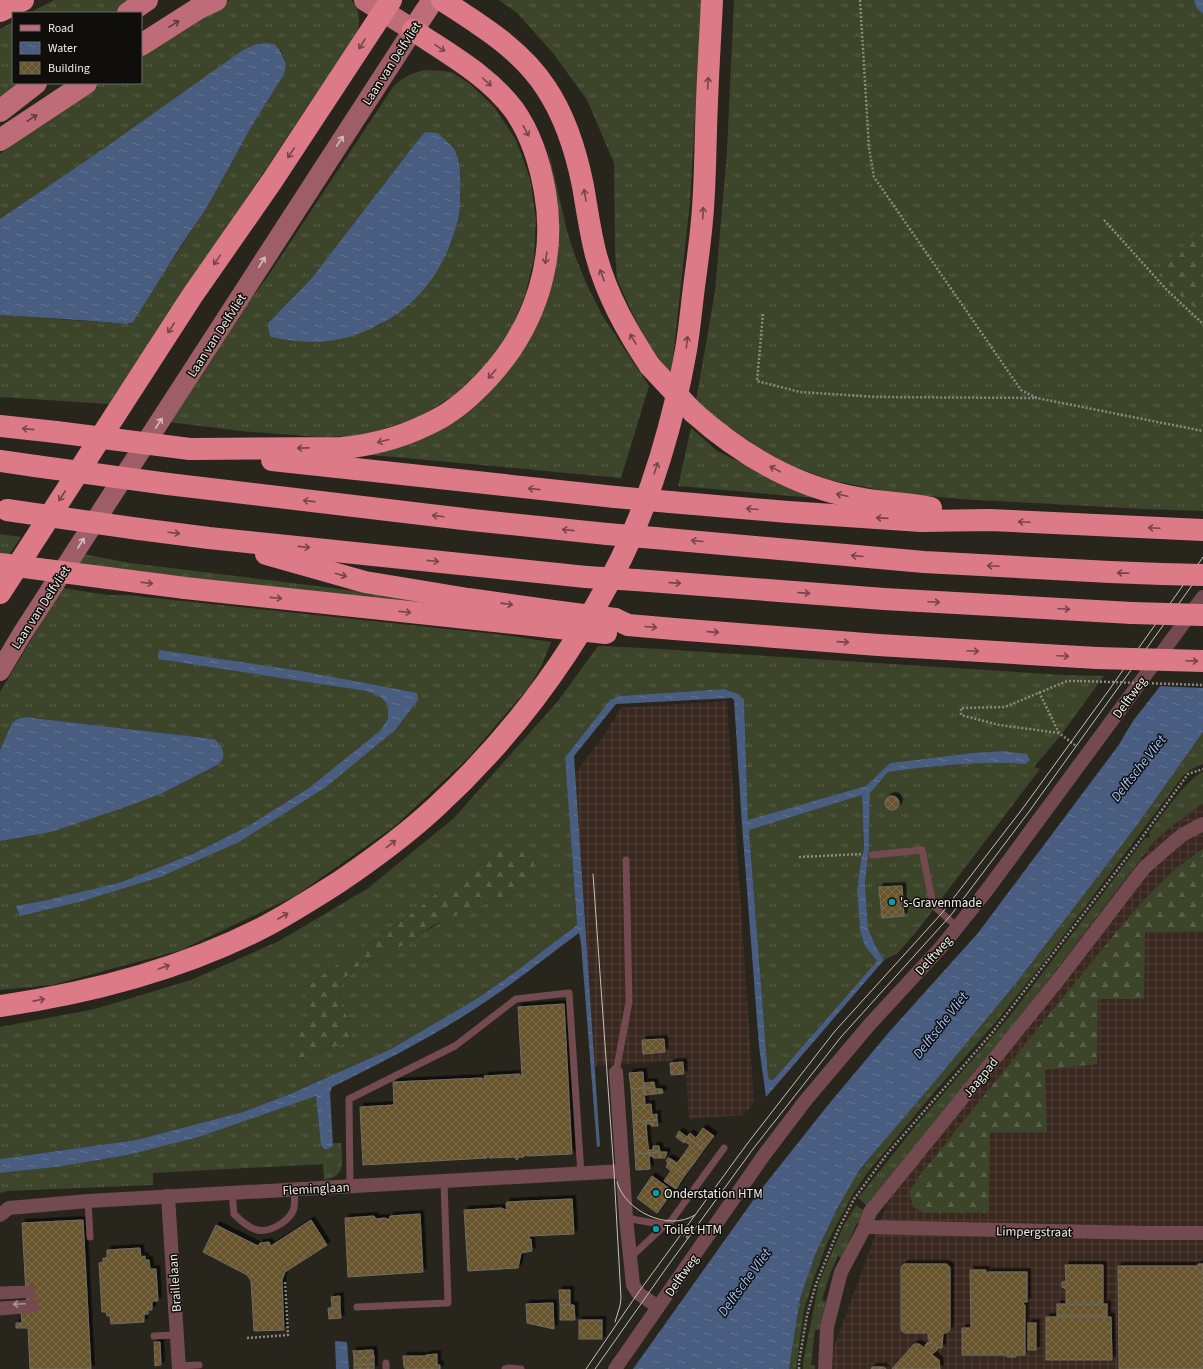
<svg xmlns="http://www.w3.org/2000/svg" width="1203" height="1369" font-family="'Source Sans 3',sans-serif">
<defs>
<pattern id="industrial-grid" width="8" height="8" patternUnits="userSpaceOnUse"><rect width="8" height="8" fill="#39281f"/><path d="M0 4h8M4 0v8" fill="none" stroke="#4c3d35"/></pattern>
<pattern id="grass-tufts" width="24" height="20" patternUnits="userSpaceOnUse"><rect width="24" height="20" fill="#3c442a"/><path d="M3 7l-1-3M5 7V3M7 7l1-3M15 17l-1-3M17 17v-4M19 17l1-3" fill="none" stroke="#585f49"/></pattern>
<pattern id="forest-firs" width="22" height="20" patternUnits="userSpaceOnUse"><rect width="22" height="20" fill="#3c442a"/><path d="M5 1l3.5 6h-7zM16 11l3.5 6h-7z" fill="#585f49"/></pattern>
<pattern id="water-ripples" width="26" height="14" patternUnits="userSpaceOnUse"><rect width="26" height="14" fill="#495d80"/><path d="M2 4q2-2 4 0t4 0M15 11q2-2 4 0t4 0" fill="none" stroke="#647592"/></pattern>
<pattern id="building-cross-hatch" width="8" height="8" patternUnits="userSpaceOnUse"><rect width="8" height="8" fill="#67552d"/><path d="M0 0l8 8M0 8l8-8" fill="none" stroke="#7d6e4b"/></pattern>
<filter id="shadow"><feDropShadow dx="3.5" dy="-3.5" stdDeviation="0" flood-color="#0009"/></filter>
</defs>
<rect width="100%" height="100%" fill="#28251d"/>
<g fill="url(#industrial-grid)">
<path d="M727 701 754 1102 744 1115 689 1119 685 1060 595 1066 575 774 604 735 621 708Z"/>
<path d="M1198 779H1203V1369H826L893 1187Z"/>
</g>
<g fill="url(#grass-tufts)" fill-rule="evenodd">
<path d="M54 0H136L118 13H29Z"/>
<path d="M229 0H351C360 9 360 19 358 31L109 404 0 397V315L130 324 206 209 250 129 280 81 286 64 281 50 275 44 106 147 0 219V154L98 83H141V52Z"/>
<path d="M499 0H702L690 202 671 376 646 340 635 319 617 279 615 252 614 163 587 100 553 53 517 13Z"/>
<path d="M734 0H1203V511L1143 509 960 499 895 493 830 480 780 461 725 425 696 401 715 291 727 151Z"/>
<path d="M13 22V83H23L0 102V29Z"/>
<path d="M425 70 444 71 453 73 470 84 494 107 516 140 530 179 536 219 534 258 525 296 511 329 488 363 453 396 419 417 362 436 320 437 241 431 168 422 229 328 268 276 393 87C403 77 412 73 425 70ZM425 132 447 142 456 151 461 175 459 214 451 244 380 325 335 340 296 341 268 323 311 279 418 140Z"/>
<path d="M548 149 567 231 575 256 587 285 602 315 649 386 621 478 362 454 382 453 416 441 455 422 489 392 517 359 540 317 555 200Z"/>
<path d="M691 428 717 451 768 476 814 495V498L678 486Z"/>
<path d="M0 534 21 537 7 558 0 557Z"/>
<path d="M82 554 130 563 501 609 299 594 77 563Z"/>
<path d="M62 588 108 595H126L504 635 551 642 541 667 528 688 468 758 395 826 295 896 181 950 52 985 0 990V841L123 808 161 794 219 764C226 752 221 749 214 739L25 717 12 723 0 750V692Z"/>
<path d="M598 646 643 648 1064 675 1104 676 1061 735 1034 767 1040 769 917 931 897 954 884 960 876 947 868 928 865 883 869 849 870 792 888 772C934 766 980 761 1026 764L1003 751 972 753 890 763 866 786 748 821 744 699 738 694 724 689 620 696 565 758 577 925 511 975 478 998 391 1049 290 1094 243 1112 136 1140 0 1159V1027L95 1009 191 980 279 941 367 889 454 818 558 701ZM482 864 525 882 515 891 504 897 478 906 445 920 387 953 363 962 345 978 339 990 341 1009 348 1017 351 1038 345 1043 301 1058 290 1053 295 1046 311 1008 308 987 315 980 414 912 438 892 467 876Z"/>
<path d="M1203 732V764L1190 770 1183 776 1046 959 996 1022 937 1089 868 1172 853 1194 829 1239 815 1275 804 1310 796 1369H789L800 1299 815 1255 837 1209 860 1169 937 1079 1017 982 1138 824Z"/>
<path d="M1203 772V803L1172 826 1155 840 990 1057 868 1207 858 1198 913 1129 1009 1017 1145 838 1150 837 1149 833C1160 818 1187 778 1203 772Z"/>
<path d="M862 795 864 849 861 859 857 890 860 930 865 946 877 961 775 1078 772 1080 769 1079 768 1075 749 829Z"/>
<path d="M316 1095 322 1147 326 1149 333 1146V1143H341C342 1160 347 1177 324 1180L323 1164 153 1173V1185L8 1191 0 1193V1173L57 1167 128 1155 199 1137Z"/>
<path d="M856 1205 867 1213 863 1220 856 1225 842 1258 838 1256 830 1274 822 1300 826 1301 819 1330H815L811 1365H815V1369H803V1362L819 1282 843 1227Z"/>
</g>
<g fill="url(#forest-firs)">
<path d="M1203 224V315L1172 288 1159 275Z"/>
<path d="M519 848 527 852 533 859 534 867 531 873 525 882 515 891 504 897 478 906 434 925 405 944 387 953 363 962 345 978 339 990 341 1009 348 1017 351 1025V1037L345 1043 301 1058H294L289 1054 295 1046 311 1008 304 993 308 987 315 980 414 912 438 892 467 876 482 864 498 852 509 849Z"/>
<path d="M1203 849V931L1145 932 1144 999H1098L1097 1064 1045 1070 1047 1132H990L989 1213H925L913 1207 909 1191 921 1174C977 1105 1031 1036 1087 968 1121 927 1158 877 1203 849Z"/>
</g>
<g fill="url(#water-ripples)" fill-rule="evenodd">
<path d="M1194 0H1203V14L1196 7Z"/>
<path d="M267 43 275 44 280 50 286 64 285 71 280 81 250 129 206 209 182 244 133 322 127 324 79 320 0 315V219L106 147 243 50 256 44Z"/>
<path d="M425 132 438 133C442 137 454 147 456 152 461 166 461 180 460 194 460 201 460 209 459 215 449 261 423 303 380 324 368 331 348 338 335 340 314 344 292 341 271 337L269 333 268 323 311 279 418 140Z"/>
<path d="M1203 631V732L1138 824 1017 982 937 1079 860 1169 837 1209 815 1255 800 1299 789 1369H633L759 1192 828 1105 890 1031 978 933 1118 746 1133 721Z"/>
<path d="M159 650 301 671 417 693 418 700 395 730 326 787 239 842 160 877 83 901 20 916 16 906 48 900 122 882 193 854 247 827 309 788 380 731 388 719V705L380 696 366 691 158 659Z"/>
<path d="M724 689 738 694 744 699 748 820 866 786 890 763 972 753 1003 751 1026 754 1030 760 1026 764C980 761 934 766 888 772L870 793 869 849 865 883 868 928 876 947 884 960 766 1097 759 1046 742 825 734 700 732 698 616 704 574 756 600 1146 597 1147 581 943 579 933C550 954 521 978 491 998 440 1033 387 1060 332 1087L330 1093 333 1146 328 1149H324L321 1145 316 1096 199 1137 128 1155 57 1167 0 1173V1159L136 1140 243 1112 290 1094 391 1049 478 998 511 975 577 925 565 758 610 700 620 696ZM862 795 864 849 861 859 857 890 860 931 865 946 877 961 775 1078 772 1080 769 1079 768 1075 749 830Z"/>
<path d="M25 717 214 739C219 742 225 751 223 758 222 760 221 762 219 764L161 794 123 808 51 832 0 841V750L12 723 18 719Z"/>
<path d="M335 1341 347 1342 349 1369H336Z"/>
</g>
<path fill="#28251d" d="M1203 629V688L1158 686 1201 630Z"/>
<g fill="url(#building-cross-hatch)" stroke="#706c64" filter="url(#shadow)">
<circle cx="892" cy="803" r="7"/>
<path d="M902 886 904 916 882 918 879 887Z"/>
<path d="M564 1004 572 1154 527 1156V1155H524V1157H519L517 1160 514 1157 489 1158 490 1157H486L487 1158 363 1165 360 1107 394 1105 393 1082 482 1078V1079H485L484 1076 520 1074V1077H522L518 1007Z"/>
<path d="M664 1039 665 1052 643 1054 642 1040Z"/>
<path d="M683 1062 684 1074 671 1075 670 1063Z"/>
<path d="M643 1072 644 1088 631 1089 629 1073Z"/>
<path d="M654 1082 655 1088H644V1083Z"/>
<path d="M644 1088H655V1094L645 1095Z"/>
<path d="M644 1088 645 1105 632 1106 631 1089Z"/>
<path d="M655 1089H662L663 1093 655 1094Z"/>
<path d="M651 1104 652 1115 657 1114V1120L633 1122 632 1106Z"/>
<path d="M657 1120 658 1126H651V1124H647L646 1121Z"/>
<path d="M646 1121 647 1137 634 1138 633 1122Z"/>
<path d="M703 1128 714 1136 704 1149 687 1137 690 1133 696 1138Z"/>
<path d="M679 1131 687 1137 684 1143 676 1137Z"/>
<path d="M647 1137 649 1153 635 1154 634 1138Z"/>
<path d="M687 1137 704 1149 695 1162 684 1154 690 1145 684 1141Z"/>
<path d="M653 1146H659L660 1152 649 1153 648 1150H653Z"/>
<path d="M660 1152H667L665 1158H660Z"/>
<path d="M660 1152V1158H653V1156H649V1153Z"/>
<path d="M649 1153 650 1169 636 1170 635 1154Z"/>
<path d="M684 1154 695 1162 685 1175 668 1163 671 1159 677 1163Z"/>
<path d="M668 1158 671 1159 668 1163 666 1161Z"/>
<path d="M668 1163 685 1175 676 1189 664 1181 671 1171 666 1167Z"/>
<path d="M652 1176 673 1191 657 1213 637 1198Z"/>
<path d="M572 1199 574 1234 529 1236V1239H531L532 1251 521 1253 518 1268 468 1271 464 1210 502 1208 503 1209 507 1210 506 1204 507 1202Z"/>
<path d="M420 1214 423 1272 348 1277 345 1218 374 1216 376 1219 386 1218V1219H390V1216Z"/>
<path d="M83 1220 91 1369H30L28 1328H16V1323H22L21 1312H27L22 1223Z"/>
<path d="M311 1220 327 1245 285 1272 282 1280 284 1330 254 1331 251 1281 247 1275 203 1252 216 1225 258 1246 260 1243 269 1242 271 1246Z"/>
<path d="M140 1248 141 1257 145 1256V1260H149L150 1269H156L158 1301H152V1310H148V1314H144V1322L111 1324 110 1316H107L106 1312H102L99 1263 103 1262V1258H107V1250Z"/>
<path d="M904 1264H946L950 1267V1330L946 1333H943L942 1348H937L930 1342V1340L928 1339V1333H904L901 1330V1267Z"/>
<path d="M1198 1264H1203V1369H1119L1118 1266H1198Z"/>
<path d="M1065 1265H1103V1303H1066V1289L1062 1287V1282L1066 1281Z"/>
<path d="M970 1270H986V1274H988V1272H1027V1302H1024L1023 1305H1025V1355H1016V1357H1007V1355H962V1328H971Z"/>
<path d="M559 1290H570V1305H560Z"/>
<path d="M340 1296V1308H332L331 1297Z"/>
<path d="M553 1303 554 1329 527 1323 526 1304Z"/>
<rect x="1057" y="1304" width="50" height="12"/>
<path d="M560 1305H574L575 1320H560Z"/>
<path d="M328 1308H340L341 1318 329 1319Z"/>
<path d="M1046 1317H1111L1112 1360H1046Z"/>
<rect x="579" y="1320" width="23" height="19"/>
<rect x="1028" y="1323" width="8" height="27"/>
<path d="M154 1342H160L161 1365 155 1366Z"/>
<path d="M928 1342H930L937 1348V1350L934 1353H930L939 1360 940 1369H892L914 1344H919L926 1349 925 1345Z"/>
<path d="M353 1350V1351L373 1350 374 1357 354 1359Z"/>
<path d="M437 1354V1365H440V1369H405V1367H404L403 1356H426V1355Z"/>
<path d="M374 1357V1364L354 1365V1359Z"/>
<path d="M374 1364V1369H354V1365Z"/>
<path d="M872 1367H883L886 1369H871Z"/>
</g>
<g fill="none" stroke-linecap="round" stroke-linejoin="round">
<g stroke="#8c8983" stroke-width="2.5" stroke-dasharray="2 2" stroke-linecap="butt">
<path d="M860 0 869 148 874 177 1021 390 1037 398 1203 431"/>
<path d="M1104 220 1166 289 1203 324"/>
<path d="M763 314 757 381 800 392 877 397 1037 398"/>
<path d="M1039 692 1059 733 1076 746"/>
<path d="M1059 733 999 725 961 715V708L1005 707 1067 681H1080"/>
<path d="M799 857 862 854"/>
<path d="M676 1230 689 1238"/>
<path d="M247 1338 288 1335 285 1282"/>
<path d="M799 1369V1362L807 1315 816 1284 839 1228 854 1199 887 1154 992 1033 1138 843 1188 774 1203 769"/>
</g>
<g stroke="#724a4f" stroke-width="7">
<path d="M872 855 922 850 933 905 957 927"/>
<path d="M616 1072 629 1002 626 860"/>
<path d="M350 1187 349 1099 455 1046 516 999 569 993 581 1174"/>
<path d="M232 1193 234 1214C250 1230 262 1237 282 1223 287 1220 293 1213 294 1208 295 1202 294 1196 295 1190"/>
<path d="M88 1201 90 1237"/>
<path d="M626 1218 665 1225"/>
<path d="M630 1258 665 1225 671 1221 724 1148"/>
<path d="M0 1290 31 1289"/>
<path d="M0 1296 33 1294"/>
<path d="M0 1305 35 1303"/>
<path d="M357 1307 448 1303 444 1181"/>
<path d="M0 1312 36 1309"/>
<path d="M154 1336 177 1335"/>
<path d="M386 1363V1369"/>
<path d="M179 1366 199 1365"/>
<path d="M505 1369 509 1368 521 1369"/>
</g>
<g stroke="#724a4f" stroke-width="14">
<path d="M616 1072 626 1218 633 1285 638 1293 658 1307"/>
<path d="M168 1196 179 1369"/>
<path d="M0 1215 9 1208 88 1201 623 1171"/>
<path d="M865 1227 1148 1233H1203"/>
<path d="M615 1369 764 1155 805 1101 870 1024 942 946 987 890 1203 597"/>
<path d="M825 1369 827 1327 841 1272 865 1227 870 1212 1059 979 1144 868 1182 835 1203 824"/>
</g>
<path stroke="#9d5e67" stroke-width="20" d="M0 671 22 634 413 30"/>
<g stroke="#be6d78" stroke-width="22">
<path d="M365 0 413 30 433 0"/>
<path d="M128 13 147 0"/>
<path d="M141 45 199 8 216 0"/>
<path d="M0 111 36 83"/>
<path d="M0 140 86 83"/>
</g>
<g stroke="#dc7a88" stroke-width="22">
<path d="M442 0C480 25 521 49 546 88 566 118 576 151 583 186 587 209 590 232 596 255 607 296 627 331 650 366"/>
<path d="M0 11 23 0"/>
<path d="M693 412C740 454 796 487 858 498 882 503 907 503 931 508"/>
<path d="M0 426 56 432"/>
<path d="M190 449 342 448C376 445 409 435 440 418 458 408 474 393 488 378 535 327 557 260 545 192 540 163 531 134 514 110 488 75 448 54 413 30"/>
<path d="M272 460 615 497"/>
<path d="M0 461 35 466"/>
<path d="M168 484 472 520 607 534"/>
<path d="M670 502 788 512 921 521 989 520 1203 530"/>
<path d="M139 529 209 538 586 577"/>
<path d="M655 538 924 562 1110 572 1162 574"/>
<path d="M266 554 365 582 468 599 560 612"/>
<path d="M108 578 185 588 550 627"/>
<path d="M636 580 884 599 1132 613"/>
<path d="M0 593 192 296 272 181 391 0"/>
<path d="M615 619 628 625 674 629 878 645 1097 658"/>
<path d="M0 1006C90 993 181 969 262 928 289 914 314 898 339 882 373 859 407 834 437 806 513 736 575 651 621 559 652 495 674 419 686 350 689 332 691 313 693 295 696 270 700 245 702 220 705 190 705 160 706 131 707 87 710 44 712 0"/>
</g>
<g stroke="#c3c1bc" stroke-width="1">
<path d="M593 874 614 1172 621 1298 620 1306 615 1322"/>
<path d="M617 1182C625 1211 668 1232 695 1215"/>
<path d="M586 1369 638 1293 747 1144 835 1031 942 913 1023 808 1109 690 1203 557"/>
<path d="M595 1369 667 1267 753 1149 841 1037 951 915 1028 813 1203 570"/>
</g>
<path stroke="#8c8983" stroke-width="2.5" stroke-dasharray="2 2" stroke-linecap="butt" d="M1080 681 1203 685"/>
<g stroke="#dc7a88" stroke-width="22">
<path d="M650 366 693 412"/>
<path d="M56 432 190 449"/>
<path d="M35 466 168 484"/>
<path d="M615 497 670 502"/>
<path d="M7 510 139 529"/>
<path d="M607 534 655 538"/>
<path d="M0 564 108 578"/>
<path d="M1162 574 1203 575"/>
<path d="M586 577 636 580"/>
<path d="M560 612 615 619"/>
<path d="M1132 613 1203 615"/>
<path d="M550 627 606 633"/>
<path d="M1097 658 1203 661"/>
</g>
</g>
<defs><path id="oneway-shaft" d="M-6 0H5M1.5-3L5.5 0L1.5 3" fill="none" stroke-width="1.6" stroke-linecap="round" stroke-linejoin="round"/></defs>
<g stroke="#5e393c">
<use href="#oneway-shaft" transform="translate(174 24) rotate(-32)"/>
<use href="#oneway-shaft" transform="translate(32 118) rotate(-34)"/>
</g>
<g stroke="#76444a">
<use href="#oneway-shaft" transform="translate(362 44) rotate(122)"/>
<use href="#oneway-shaft" transform="translate(440 48) rotate(34)"/>
<use href="#oneway-shaft" transform="translate(487 82) rotate(42)"/>
<use href="#oneway-shaft" transform="translate(708 83) rotate(-87)"/>
<use href="#oneway-shaft" transform="translate(526 131) rotate(62)"/>
<use href="#oneway-shaft" transform="translate(291 153) rotate(124)"/>
<use href="#oneway-shaft" transform="translate(585 195) rotate(-100)"/>
<use href="#oneway-shaft" transform="translate(703 213) rotate(-87)"/>
<use href="#oneway-shaft" transform="translate(546 258) rotate(98)"/>
<use href="#oneway-shaft" transform="translate(217 260) rotate(125)"/>
<use href="#oneway-shaft" transform="translate(602 275) rotate(-110)"/>
<use href="#oneway-shaft" transform="translate(171 328) rotate(123)"/>
<use href="#oneway-shaft" transform="translate(633 339) rotate(-122)"/>
<use href="#oneway-shaft" transform="translate(687 342) rotate(-83)"/>
<use href="#oneway-shaft" transform="translate(492 374) rotate(132)"/>
<use href="#oneway-shaft" transform="translate(28 429) rotate(-174)"/>
<use href="#oneway-shaft" transform="translate(383 441) rotate(165)"/>
<use href="#oneway-shaft" transform="translate(303 448) rotate(179)"/>
<use href="#oneway-shaft" transform="translate(656 468) rotate(-72)"/>
<use href="#oneway-shaft" transform="translate(775 469) rotate(-152)"/>
<use href="#oneway-shaft" transform="translate(534 489) rotate(-174)"/>
<use href="#oneway-shaft" transform="translate(842 495) rotate(-168)"/>
<use href="#oneway-shaft" transform="translate(62 496) rotate(123)"/>
<use href="#oneway-shaft" transform="translate(309 501) rotate(-173)"/>
<use href="#oneway-shaft" transform="translate(752 509) rotate(-175)"/>
<use href="#oneway-shaft" transform="translate(438 516) rotate(-173)"/>
<use href="#oneway-shaft" transform="translate(882 518) rotate(-176)"/>
<use href="#oneway-shaft" transform="translate(1024 522) rotate(-177)"/>
<use href="#oneway-shaft" transform="translate(1154 528) rotate(-177)"/>
<use href="#oneway-shaft" transform="translate(568 530) rotate(-174)"/>
<use href="#oneway-shaft" transform="translate(174 533) rotate(7)"/>
<use href="#oneway-shaft" transform="translate(697 541) rotate(-175)"/>
<use href="#oneway-shaft" transform="translate(304 547) rotate(6)"/>
<use href="#oneway-shaft" transform="translate(857 556) rotate(-175)"/>
<use href="#oneway-shaft" transform="translate(433 561) rotate(6)"/>
<use href="#oneway-shaft" transform="translate(993 566) rotate(-177)"/>
<use href="#oneway-shaft" transform="translate(1123 573) rotate(-178)"/>
<use href="#oneway-shaft" transform="translate(341 575) rotate(16)"/>
<use href="#oneway-shaft" transform="translate(147 583) rotate(7)"/>
<use href="#oneway-shaft" transform="translate(675 583) rotate(4)"/>
<use href="#oneway-shaft" transform="translate(804 593) rotate(4)"/>
<use href="#oneway-shaft" transform="translate(276 598) rotate(6)"/>
<use href="#oneway-shaft" transform="translate(934 602) rotate(3)"/>
<use href="#oneway-shaft" transform="translate(507 604) rotate(8)"/>
<use href="#oneway-shaft" transform="translate(1064 609) rotate(3)"/>
<use href="#oneway-shaft" transform="translate(405 612) rotate(6)"/>
<use href="#oneway-shaft" transform="translate(651 627) rotate(5)"/>
<use href="#oneway-shaft" transform="translate(713 632) rotate(4)"/>
<use href="#oneway-shaft" transform="translate(843 642) rotate(4)"/>
<use href="#oneway-shaft" transform="translate(973 651) rotate(3)"/>
<use href="#oneway-shaft" transform="translate(1063 656) rotate(3)"/>
<use href="#oneway-shaft" transform="translate(1192 661) rotate(2)"/>
<use href="#oneway-shaft" transform="translate(391 844) rotate(-38)"/>
<use href="#oneway-shaft" transform="translate(283 916) rotate(-30)"/>
<use href="#oneway-shaft" transform="translate(164 967) rotate(-19)"/>
<use href="#oneway-shaft" transform="translate(39 1000) rotate(-11)"/>
</g>
<g stroke="#d3bcbc">
<use href="#oneway-shaft" transform="translate(340 141) rotate(-56)"/>
<use href="#oneway-shaft" transform="translate(262 262) rotate(-58)"/>
<use href="#oneway-shaft" transform="translate(159 423) rotate(-57)"/>
<use href="#oneway-shaft" transform="translate(81 543) rotate(-57)"/>
</g>
<use stroke="#ab9494" href="#oneway-shaft" transform="translate(19 1304) rotate(177)"/>
<g fill="#0f9aa8" stroke="#100e0b" stroke-width="1.5">
<circle cx="892" cy="902" r="4"/>
<circle cx="656" cy="1193" r="4"/>
<circle cx="656" cy="1229" r="4"/>
</g>
<g text-anchor="middle" stroke-width="3" stroke-linejoin="round" paint-order="stroke">
<g font-size="13" fill="#f0eee9" stroke="#100e0b">
<text transform="translate(391 63) rotate(-57)" y="5">Laan van Delfvliet</text>
<text transform="translate(216 335) rotate(-57)" y="5">Laan van Delfvliet</text>
<text transform="translate(40 607) rotate(-57)" y="5">Laan van Delfvliet</text>
<text transform="translate(1129 697) rotate(-54)" y="5">Delftweg</text>
<text transform="translate(933 955) rotate(-48)" y="5">Delftweg</text>
<text transform="translate(980 1077) rotate(-51)" y="5">Jaagpad</text>
<text transform="translate(316 1188) rotate(-3)" y="5">Fleminglaan</text>
<text transform="translate(1034 1231) rotate(1)" y="5">Limpergstraat</text>
<text transform="translate(681 1275) rotate(-55)" y="5">Delftweg</text>
<text transform="translate(174 1283) rotate(-94)" y="5">Braillelaan</text>
</g>
<g font-size="13" fill="#f0eee9" stroke="#100e0b" text-anchor="start">
<text x="900" y="907">'s-Gravenmade</text>
<text x="664" y="1198">Onderstation HTM</text>
<text x="664" y="1234">Toilet HTM</text>
</g>
<g font-size="14" font-style="italic" fill="#a0c2fd" stroke="#100e0b">
<text transform="translate(1138 768) rotate(-52)" y="5">Delftsche Vliet</text>
<text transform="translate(940 1025) rotate(-52)" y="5">Delftsche Vliet</text>
<text transform="translate(744 1282) rotate(-54)" y="5">Delftsche Vliet</text>
</g>
</g>
<rect x="12" y="12" width="130" height="72" fill="#100e0b" stroke="#6a6864"/>
<rect x="20" y="25" width="20" height="6" fill="#be6d78" stroke="#6a6864"/>
<text x="48" y="32" font-size="12" fill="#f0eee9">Road</text>
<rect x="20" y="42" width="20" height="12" fill="url(#water-ripples)" stroke="#6a6864"/>
<text x="48" y="52" font-size="12" fill="#f0eee9">Water</text>
<rect x="20" y="62" width="20" height="12" fill="url(#building-cross-hatch)" stroke="#6a6864"/>
<text x="48" y="72" font-size="12" fill="#f0eee9">Building</text>
</svg>
